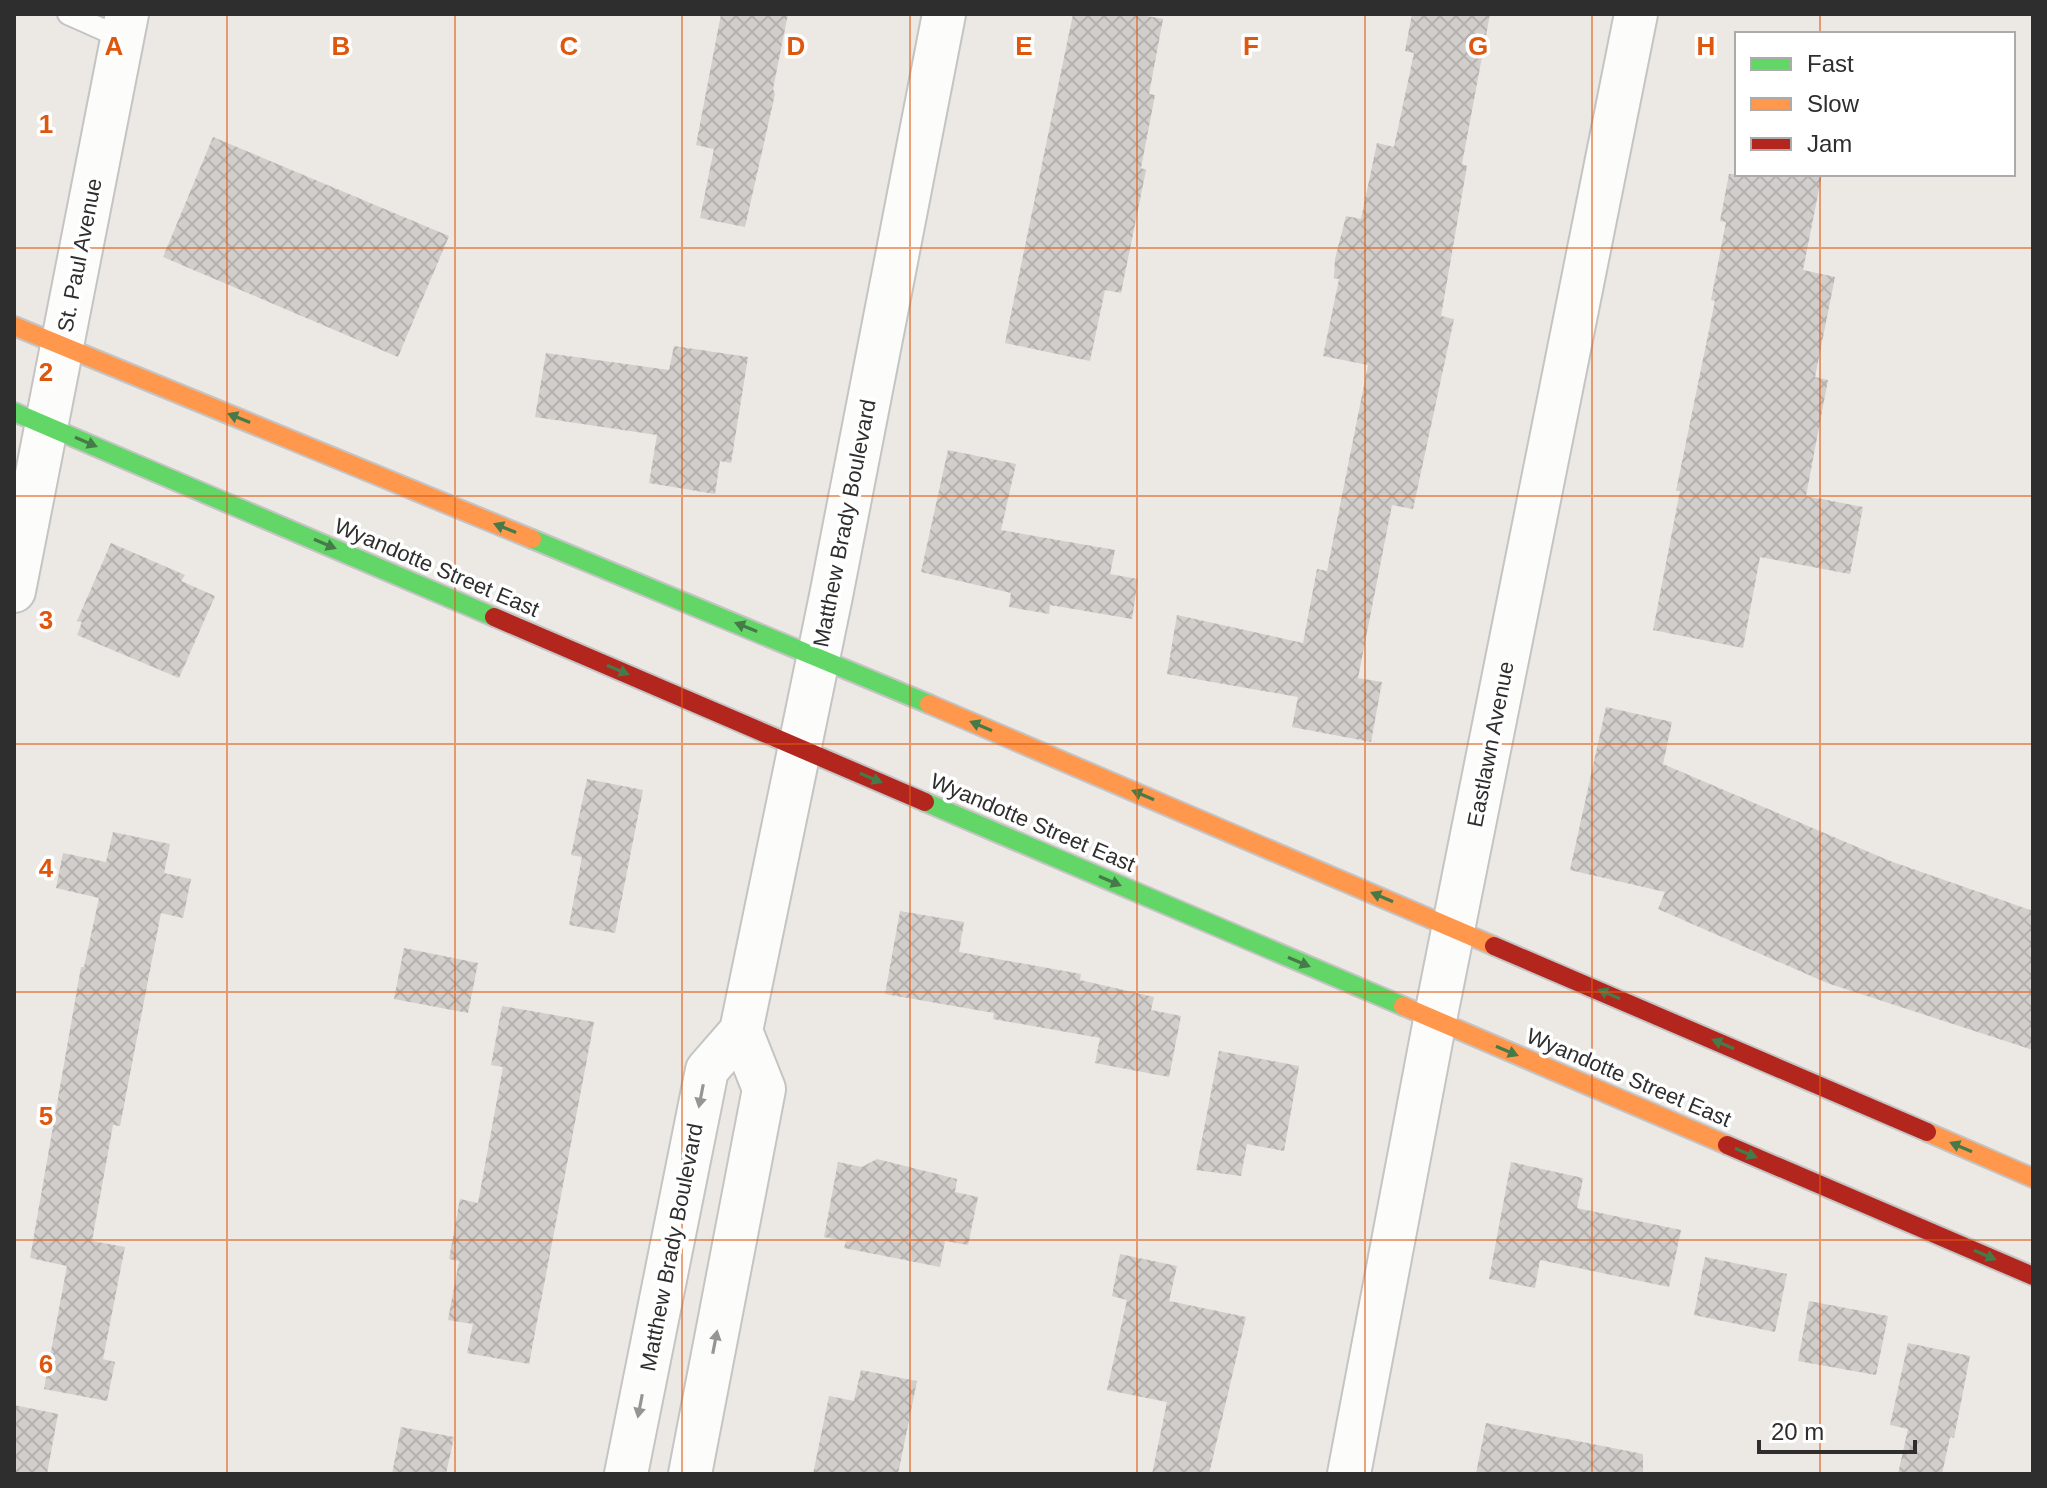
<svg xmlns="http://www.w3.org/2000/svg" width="2047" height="1488" font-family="Arial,sans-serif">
<defs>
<pattern id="building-cross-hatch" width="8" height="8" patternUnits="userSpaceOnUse" patternTransform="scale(2)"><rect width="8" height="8" fill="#d1cecb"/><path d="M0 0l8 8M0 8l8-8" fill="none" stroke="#b4b1af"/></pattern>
</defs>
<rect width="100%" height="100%" fill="#ece8e4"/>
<g fill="url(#building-cross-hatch)">
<path d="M721 14H788L773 89 775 94 745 227 700 218 714 149 696 145Z"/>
<path d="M1073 14H1136L1163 19 1149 94 1155 95 1141 168 1146 170 1121 293 1105 290 1090 361 1005 343Z"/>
<path d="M1412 14H1490L1462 164 1467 166 1441 316 1454 319 1413 509 1392 505 1358 678 1382 682 1371 742 1292 727 1298 697 1167 674 1177 615 1303 643 1317 569 1327 571 1368 365 1323 356 1339 279 1334 278 1335 259 1346 216 1361 219 1377 143 1394 147 1414 53 1405 51Z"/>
<path d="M213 137 449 236 398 357 163 257Z"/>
<path d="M1729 174H1822L1803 270 1835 277 1815 377 1828 380 1806 496 1863 507 1850 574 1760 557 1743 648 1653 630 1680 491H1676L1715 301 1711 300 1726 222 1720 221Z"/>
<path d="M674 346 748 357 731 463 720 461 715 494 649 483 657 435 535 417 546 353 669 370Z"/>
<path d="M948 450 1016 464 1001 530 1115 550 1110 574 1138 579 1132 619 1050 605 1049 614 1009 607 1011 593 921 572Z"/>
<path d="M111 543 185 575 181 581 215 596 179 678 77 635 82 622 77 621Z"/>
<path d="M1606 707 1672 722 1663 764 1890 861 2033 911V1050L1827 983 1658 909 1665 892 1570 870Z"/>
<path d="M587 779 643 790 615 933 569 925 582 857 571 855Z"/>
<path d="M113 832 170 844 164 873 191 879 183 918 161 913 120 1126 113 1125 92 1241 125 1247 103 1359 115 1362 107 1401 44 1389 67 1266 30 1258 81 967H84L99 898 56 888 63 853 106 862Z"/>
<path d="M900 911 964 922 959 952 1081 974 1080 980 1154 997 1151 1010 1181 1016 1169 1077 1095 1063 1100 1038 993 1019 994 1013 885 994Z"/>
<path d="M404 948 478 963 468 1013 394 999Z"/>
<path d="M502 1006 594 1022 529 1364 467 1353 473 1324 448 1320 459 1261 449 1259 460 1199 478 1203 503 1067 491 1065Z"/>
<path d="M1219 1051 1299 1066 1284 1151 1247 1144 1241 1176 1196 1170Z"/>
<path d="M877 1159 957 1179 955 1192 978 1197 968 1245 945 1241 940 1267 844 1248 846 1241 824 1237 838 1162 862 1167Z"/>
<path d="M1511 1162 1583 1178 1577 1208 1681 1230 1669 1287 1540 1260 1535 1288 1489 1279Z"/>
<path d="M1120 1254 1177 1266 1169 1301 1246 1317 1209 1474H1152L1167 1402 1107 1390 1127 1300 1112 1296Z"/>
<path d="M1705 1257 1787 1274 1775 1332 1694 1315Z"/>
<path d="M1809 1301 1888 1316 1876 1375 1798 1361Z"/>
<path d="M1908 1343 1970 1356 1954 1438 1950 1437 1942 1474H1898L1908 1429 1890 1425Z"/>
<path d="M861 1370 917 1381 898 1474H813L829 1396 854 1401Z"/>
<path d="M14 1405 58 1414 47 1474H14Z"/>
<path d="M1486 1423 1643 1454V1474H1476Z"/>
<path d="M401 1427 454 1437 446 1474H392Z"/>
</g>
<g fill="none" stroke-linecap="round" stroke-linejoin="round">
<defs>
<path id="lane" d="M68 14 122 38"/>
<g id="street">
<path d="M14 591 127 14"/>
<path d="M626 1474 707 1070 741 1031 831 596 944 14"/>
<path d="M690 1474 764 1089 741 1031"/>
<path d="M1349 1474 1435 1020 1636 14"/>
</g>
<g id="fast">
<path d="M14 412 494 617"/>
<path d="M532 539 929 704"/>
<path d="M925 802 1403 1006"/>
</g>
<g id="slow">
<path d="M14 326 532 539"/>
<path d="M929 704 1494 946"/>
<path d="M1403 1006 1727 1145"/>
<path d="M1927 1132 2033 1178"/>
</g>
<g id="jam">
<path d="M494 617 925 802"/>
<path d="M1494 946 1927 1132"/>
<path d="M1727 1145 2033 1276"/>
</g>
</defs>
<use href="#lane" stroke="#c5c4c5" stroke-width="24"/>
<use href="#street" stroke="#c5c4c5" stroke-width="46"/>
<use href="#fast" stroke="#c5c4c5" stroke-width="22"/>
<use href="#slow" stroke="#c5c4c5" stroke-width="22"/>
<use href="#jam" stroke="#c5c4c5" stroke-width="22"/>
<use href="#lane" stroke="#fcfcfb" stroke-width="20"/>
<use href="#street" stroke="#fcfcfb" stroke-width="42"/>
<use href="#fast" stroke="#63d668" stroke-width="18"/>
<use href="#slow" stroke="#ff974d" stroke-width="18"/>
<use href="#jam" stroke="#b3261e" stroke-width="18"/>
</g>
<defs><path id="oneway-solid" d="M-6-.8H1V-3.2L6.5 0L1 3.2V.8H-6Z" transform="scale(2)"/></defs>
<g fill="#467a48">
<use href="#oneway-solid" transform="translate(239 418) rotate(-158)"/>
<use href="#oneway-solid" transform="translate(86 442) rotate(23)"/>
<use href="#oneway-solid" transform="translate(505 528) rotate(-158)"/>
<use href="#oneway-solid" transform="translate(325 544) rotate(23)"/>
<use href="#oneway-solid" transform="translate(746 627) rotate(-158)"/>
<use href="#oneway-solid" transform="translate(618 670) rotate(23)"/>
<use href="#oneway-solid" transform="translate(981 726) rotate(-157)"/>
<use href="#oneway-solid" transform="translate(871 778) rotate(23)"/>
<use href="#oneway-solid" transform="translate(1143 795) rotate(-157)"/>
<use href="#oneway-solid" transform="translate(1110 881) rotate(23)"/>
<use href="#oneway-solid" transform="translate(1382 897) rotate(-157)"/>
<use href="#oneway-solid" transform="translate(1299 962) rotate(23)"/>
<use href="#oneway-solid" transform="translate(1609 994) rotate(-157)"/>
<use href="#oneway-solid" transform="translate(1723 1044) rotate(-157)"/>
<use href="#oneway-solid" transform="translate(1507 1051) rotate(23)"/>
<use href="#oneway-solid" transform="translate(1961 1147) rotate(-157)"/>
<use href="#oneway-solid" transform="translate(1746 1153) rotate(23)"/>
<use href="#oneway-solid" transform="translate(1985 1255) rotate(23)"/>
</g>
<g fill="#959594">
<use href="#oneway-solid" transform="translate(701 1096) rotate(101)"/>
<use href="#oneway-solid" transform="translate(715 1342) rotate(-79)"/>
<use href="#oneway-solid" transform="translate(640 1406) rotate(101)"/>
</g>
<path fill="none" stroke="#df570e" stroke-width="2" stroke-opacity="0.55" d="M227 14V1474M455 14V1474M682 14V1474M910 14V1474M1137 14V1474M1365 14V1474M1592 14V1474M1820 14V34M1820 174V1474M14 248H2033M14 496H2033M14 744H2033M14 992H2033M14 1240H2033"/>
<g text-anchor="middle" stroke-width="7" stroke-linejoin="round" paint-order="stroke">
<g font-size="22" fill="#2e2e2e" stroke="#fff">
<text transform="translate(79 255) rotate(-79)" y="8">St. Paul Avenue</text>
<text transform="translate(844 523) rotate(-79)" y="8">Matthew Brady Boulevard</text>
<text transform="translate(437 567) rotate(23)" y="8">Wyandotte Street East</text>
<text transform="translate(1490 744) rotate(-79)" y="8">Eastlawn Avenue</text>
<text transform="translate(1033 822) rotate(23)" y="8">Wyandotte Street East</text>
<text transform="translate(1629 1077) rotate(23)" y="8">Wyandotte Street East</text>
<text transform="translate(671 1247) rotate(-79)" y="8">Matthew Brady Boulevard</text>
</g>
</g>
<g font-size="26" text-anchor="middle" font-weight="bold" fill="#df570e" stroke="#fff" stroke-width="7" stroke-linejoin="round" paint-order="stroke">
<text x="114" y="55">A</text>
<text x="341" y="55">B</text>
<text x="569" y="55">C</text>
<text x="796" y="55">D</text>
<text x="1024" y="55">E</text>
<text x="1251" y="55">F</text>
<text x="1478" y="55">G</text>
<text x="1706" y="55">H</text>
<text x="46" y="133">1</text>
<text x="46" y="381">2</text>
<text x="46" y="629">3</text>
<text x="46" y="877">4</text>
<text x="46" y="1125">5</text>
<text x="46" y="1373">6</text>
</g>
<rect width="2047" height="1488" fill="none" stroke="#2e2e2e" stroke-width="32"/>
<rect x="1735" y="32" width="280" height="144" fill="#ffffff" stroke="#ababab" stroke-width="2"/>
<rect x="1751" y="58" width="40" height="12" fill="#63d668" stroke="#ababab" stroke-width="2"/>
<text x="1807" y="72" font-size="24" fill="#2e2e2e">Fast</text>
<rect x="1751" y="98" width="40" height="12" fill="#ff974d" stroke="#ababab" stroke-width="2"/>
<text x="1807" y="112" font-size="24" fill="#2e2e2e">Slow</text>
<rect x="1751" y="138" width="40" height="12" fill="#b3261e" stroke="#ababab" stroke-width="2"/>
<text x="1807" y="152" font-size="24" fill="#2e2e2e">Jam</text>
<path d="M1759 1440v12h156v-12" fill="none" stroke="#2e2e2e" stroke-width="4"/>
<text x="1771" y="1440" font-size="24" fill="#2e2e2e" stroke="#ffffff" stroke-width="6" paint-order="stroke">20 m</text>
</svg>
